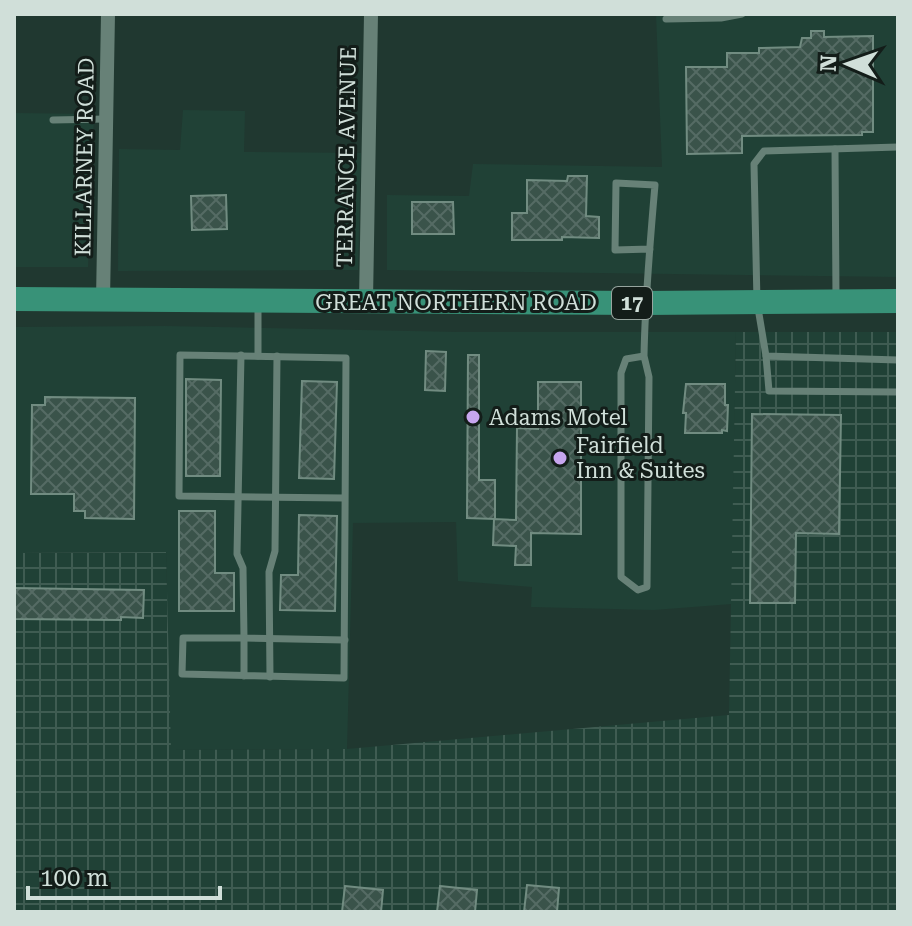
<svg xmlns="http://www.w3.org/2000/svg" width="912" height="926" font-family="'Roboto Serif',serif">
<defs>
<pattern id="industrial-grid" width="8" height="8" patternUnits="userSpaceOnUse" patternTransform="scale(2)"><rect width="8" height="8" fill="#204136"/><path d="M0 4h8M4 0v8" fill="none" stroke="#3f5c52"/></pattern>
<pattern id="building-cross-hatch" width="8" height="8" patternUnits="userSpaceOnUse" patternTransform="scale(2)"><rect width="8" height="8" fill="#3a534a"/><path d="M0 0l8 8M0 8l8-8" fill="none" stroke="#556b64"/></pattern>
</defs>
<rect width="100%" height="100%" fill="#203830"/>
<g fill="#204136">
<path d="M656 14H898V277L387 270V195L469 196 473 164 662 167Z"/>
<path d="M183 110 245 111 244 152 361 153 358 270 118 271 119 149 180 150Z"/>
<path d="M14 113 94 114 88 267H14Z"/>
<path d="M165 326 458 332H736L732 604 654 610 531 607 532 587 458 581 456 522 353 523 347 749 170 750 166 552 14 553V327Z"/>
</g>
<path fill="url(#industrial-grid)" d="M736 332H898V912H14V553L166 552 171 750 347 749 729 715Z"/>
<g fill="url(#building-cross-hatch)" stroke="#718c81" stroke-width="2">
<path d="M811 31H824V37L873 36V132H862V135L742 136V153L687 154 686 67H727V53H759V48L800 47 802 38H811Z"/>
<path d="M568 176H587L586 216 599 217V238L562 237V240H512V213H527V180L567 181Z"/>
<path d="M226 195 227 229 192 230 191 196Z"/>
<path d="M412 202H453L454 234H412Z"/>
<path d="M426 351 446 352 445 391 425 390Z"/>
<path d="M468 355H479V480H495V519L467 518Z"/>
<path d="M186 379 221 380 220 476H186Z"/>
<path d="M302 381 337 382 334 479 299 478Z"/>
<path d="M538 382H581V534L531 533V565H515L516 546 493 545 494 519 516 520 517 428 538 429Z"/>
<path d="M686 384H725V405H728L727 431 722 430V433H685L686 413H683Z"/>
<path d="M45 397 135 398 134 519 85 518V511H74V494H31L32 405H45Z"/>
<path d="M752 414 841 415 839 534 796 533 795 603H750Z"/>
<path d="M179 511H215V573H234V611H179Z"/>
<path d="M299 515 337 516 335 611 280 610 281 575H298Z"/>
<path d="M14 588 144 590 143 618 121 617V620L14 619Z"/>
<path d="M527 885 559 888 557 912H524Z"/>
<path d="M345 886 383 890 381 912H342Z"/>
<path d="M440 886 477 890 475 912H437Z"/>
</g>
<g fill="none" stroke-linecap="round" stroke-linejoin="round">
<g stroke="#678177" stroke-width="7">
<path d="M666 19 721 18 742 14"/>
<path d="M53 120 106 119"/>
<path d="M898 147 764 151 754 164 757 302 766 356 898 360"/>
<path d="M835 149 836 299"/>
<path d="M241 355 237 554 243 568 244 638 345 640"/>
<path d="M258 356V306"/>
<path d="M644 356 649 377 647 587 638 590 621 577V373L626 359 644 356C645 299 650 242 655 185L616 183 615 250 650 249"/>
<path d="M766 356 769 391 898 392"/>
<path d="M244 676V638H183L182 674 344 678 346 358 180 355 179 496 344 498"/>
<path d="M270 677 269 572 275 551 277 356"/>
</g>
<g stroke="#678177" stroke-width="14">
<path d="M103 300 108 14"/>
<path d="M366 300 371 14"/>
</g>
<path stroke="#389278" stroke-width="24" d="M14 299 645 303 898 301"/>
</g>
<g fill="#c7a6ef" stroke="#131d19" stroke-width="3">
<circle cx="473" cy="417" r="8"/>
<circle cx="560" cy="458" r="8"/>
</g>
<g text-anchor="middle" stroke-width="6" stroke-linejoin="round" paint-order="stroke">
<rect fill="#131d19" stroke="#97a59f" stroke-width="2" x="612" y="287" width="40" height="32" rx="6"/>
<g font-size="20" font-weight="bold" fill="#d0dfd9">
<text x="632" y="310">17</text>
</g>
<g font-size="22" fill="#d0dfd9" stroke="#131d19">
<text transform="translate(84 157) rotate(-89)" y="8">KILLARNEY ROAD</text>
<text transform="translate(346 157) rotate(-89)" y="8">TERRANCE AVENUE</text>
<text x="456" y="310">GREAT NORTHERN ROAD</text>
</g>
<g font-size="22" fill="#d0dfd9" stroke="#131d19" text-anchor="start">
<text x="489" y="425">Adams Motel</text>
<text x="576" y="453">Fairfield<tspan x="576" dy="25">Inn &amp; Suites</tspan></text>
</g>
</g>
<rect width="912" height="926" fill="none" stroke="#d0dfd9" stroke-width="32"/>
<g transform="translate(848 64) rotate(272)" stroke="#131d19" stroke-width="6" paint-order="stroke">
<path d="M0-6L14 30L0 20L-14 30Z" fill="#d0dfd9"/>
<text y="-12" font-size="22" font-weight="bold" text-anchor="middle" fill="#d0dfd9">N</text>
</g>
<path d="M28 886v12h192v-12" fill="none" stroke="#d0dfd9" stroke-width="4"/>
<text x="40" y="886" font-size="24" fill="#d0dfd9" stroke="#131d19" stroke-width="6" paint-order="stroke">100 m</text>
</svg>
